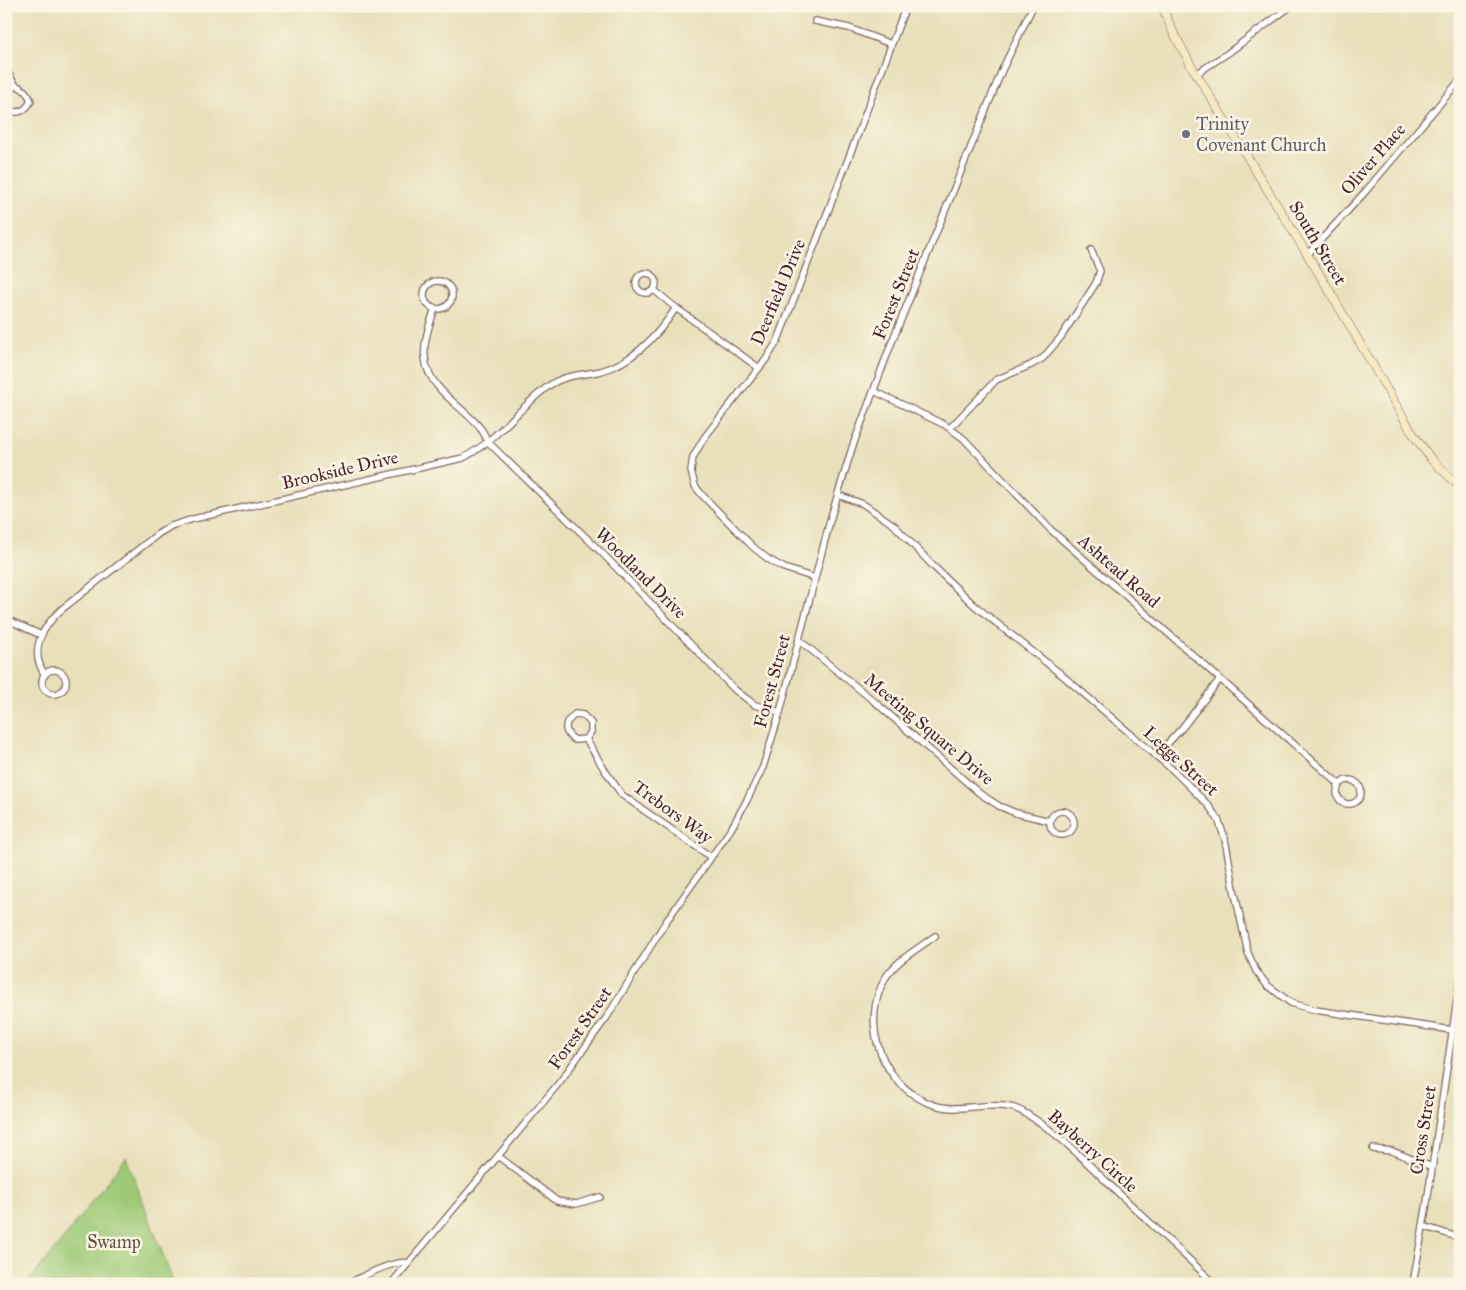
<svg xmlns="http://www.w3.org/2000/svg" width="1466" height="1290" font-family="'IM FELL Great Primer',serif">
<rect width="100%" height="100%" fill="#fcf5e5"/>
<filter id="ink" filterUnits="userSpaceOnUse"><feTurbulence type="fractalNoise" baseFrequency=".02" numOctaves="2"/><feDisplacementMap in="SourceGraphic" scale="10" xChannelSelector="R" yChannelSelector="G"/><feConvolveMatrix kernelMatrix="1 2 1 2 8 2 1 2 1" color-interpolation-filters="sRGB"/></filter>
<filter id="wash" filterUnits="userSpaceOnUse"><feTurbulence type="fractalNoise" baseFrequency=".0096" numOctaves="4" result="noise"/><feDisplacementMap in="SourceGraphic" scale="20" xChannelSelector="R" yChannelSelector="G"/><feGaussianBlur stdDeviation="1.12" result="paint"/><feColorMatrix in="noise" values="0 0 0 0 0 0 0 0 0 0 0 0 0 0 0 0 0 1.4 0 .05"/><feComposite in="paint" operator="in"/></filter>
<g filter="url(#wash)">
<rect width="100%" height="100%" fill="#e8e0ba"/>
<path fill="#9eca77" stroke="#747451" d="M126 1157 174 1284H26L62 1241Z"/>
</g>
<g filter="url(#ink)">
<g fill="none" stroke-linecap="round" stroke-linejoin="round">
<defs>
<g id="street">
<path d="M815 21 849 28 891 44"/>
<path d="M6 69 15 85C23 88 28 92 31 101 25 112 14 117 6 105"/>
<path d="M1196 74 1228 53 1291 6"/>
<path d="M6 95 15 85"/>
<path d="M1307 255 1365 192 1460 80"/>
<circle cx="646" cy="283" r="10"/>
<circle cx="438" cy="295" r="14"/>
<path d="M654 290 676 308 759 368"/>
<path d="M435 308C430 324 423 341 425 357 427 389 463 406 481 429 484 433 486 438 488 442L602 553 735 690 755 705 780 712"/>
<path d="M874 391 945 425 963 438 1051 530 1339 784"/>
<path d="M950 428 996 380 1031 365 1043 358 1061 337 1096 283 1100 271 1091 250"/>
<path d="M838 495 863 504 894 525 933 566 974 605 1062 675 1175 772 1208 805 1218 819 1225 839 1234 889 1248 953 1256 971 1267 985 1291 1003 1315 1010 1452 1030"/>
<path d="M815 578 784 568 768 559 753 547 702 495 695 486 691 471 693 457 704 438 767 358 778 340 854 144 906 6"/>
<path d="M6 619 41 635"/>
<path d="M799 640 875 702 979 793 999 806 1016 813 1050 821"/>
<circle cx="54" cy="682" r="12"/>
<path d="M45 675C28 650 43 626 62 609L158 534 171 526 193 519 463 458C498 440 519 407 550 385 566 374 584 375 601 371 634 362 658 335 676 308"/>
<path d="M586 739 575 740C568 736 564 730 567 722L575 714 583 715 591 723V732L586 739 604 769 622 795 711 857"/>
<path d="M1156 756 1182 728 1220 679"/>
<circle cx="1349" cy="792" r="12"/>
<circle cx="1062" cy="823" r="12"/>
<path d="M935 936C919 948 897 960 886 977 858 1024 883 1088 934 1105 958 1113 984 1102 1009 1107 1019 1108 1028 1115 1036 1120 1063 1138 1087 1163 1110 1185 1145 1218 1180 1251 1215 1284"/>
<path d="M1373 1149 1392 1151 1432 1167"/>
<path d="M498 1156 557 1201 576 1204 600 1197"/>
<path d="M1423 1226 1460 1238"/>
<path d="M348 1284C361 1277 395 1259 409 1263"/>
<path d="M391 1284 559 1083 607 1017 665 923 731 829 747 800 763 767 780 712 831 517 852 448 890 347 1002 70 1033 6"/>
<path d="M1413 1284 1426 1209 1460 980"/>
</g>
<path id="secondary" d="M1162 6 1172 30 1192 67 1326 285 1413 434 1431 459 1460 487"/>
</defs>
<use href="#street" stroke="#81635d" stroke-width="8"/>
<use href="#secondary" stroke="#81635d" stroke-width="9"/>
<use href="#street" stroke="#fff" stroke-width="5.5"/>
<use href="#secondary" stroke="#f7e9c3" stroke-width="8"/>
</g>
</g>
<circle fill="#6b7280" stroke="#fcf5e5" stroke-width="2" cx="1186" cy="134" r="5"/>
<g text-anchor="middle" stroke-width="5" stroke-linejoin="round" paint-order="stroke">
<g font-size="18" fill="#5b616d" stroke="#fcf5e5" text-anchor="start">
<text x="1196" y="130">Trinity<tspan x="1196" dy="21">Covenant Church</tspan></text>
</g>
<g font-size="18" fill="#4a1f2b" stroke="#fcf5e5">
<text transform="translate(1373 159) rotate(-49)" y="6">Oliver Place</text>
<text transform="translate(1318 243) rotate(59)" y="6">South Street</text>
<text transform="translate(778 292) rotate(-67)" y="6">Deerfield Drive</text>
<text transform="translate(896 294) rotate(-68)" y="6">Forest Street</text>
<text transform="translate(340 470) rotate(-13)" y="6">Brookside Drive</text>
<text transform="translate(1119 571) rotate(41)" y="6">Ashtead Road</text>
<text transform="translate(641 573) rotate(45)" y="6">Woodland Drive</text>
<text transform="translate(772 681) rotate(-75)" y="6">Forest Street</text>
<text transform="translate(929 729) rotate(40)" y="6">Meeting Square Drive</text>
<text transform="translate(1181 761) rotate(42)" y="6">Legge Street</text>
<text transform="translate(673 812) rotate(36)" y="6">Trebors Way</text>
<text transform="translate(580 1028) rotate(-55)" y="6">Forest Street</text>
<text transform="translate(1423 1130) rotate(-81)" y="6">Cross Street</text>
<text transform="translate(1093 1151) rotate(42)" y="6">Bayberry Circle</text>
</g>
<g font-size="18" fill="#635242" stroke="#fcf5e5">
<text x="114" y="1248">Swamp</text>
</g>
</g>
<rect width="1466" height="1290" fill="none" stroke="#fcf5e5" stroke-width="25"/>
</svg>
